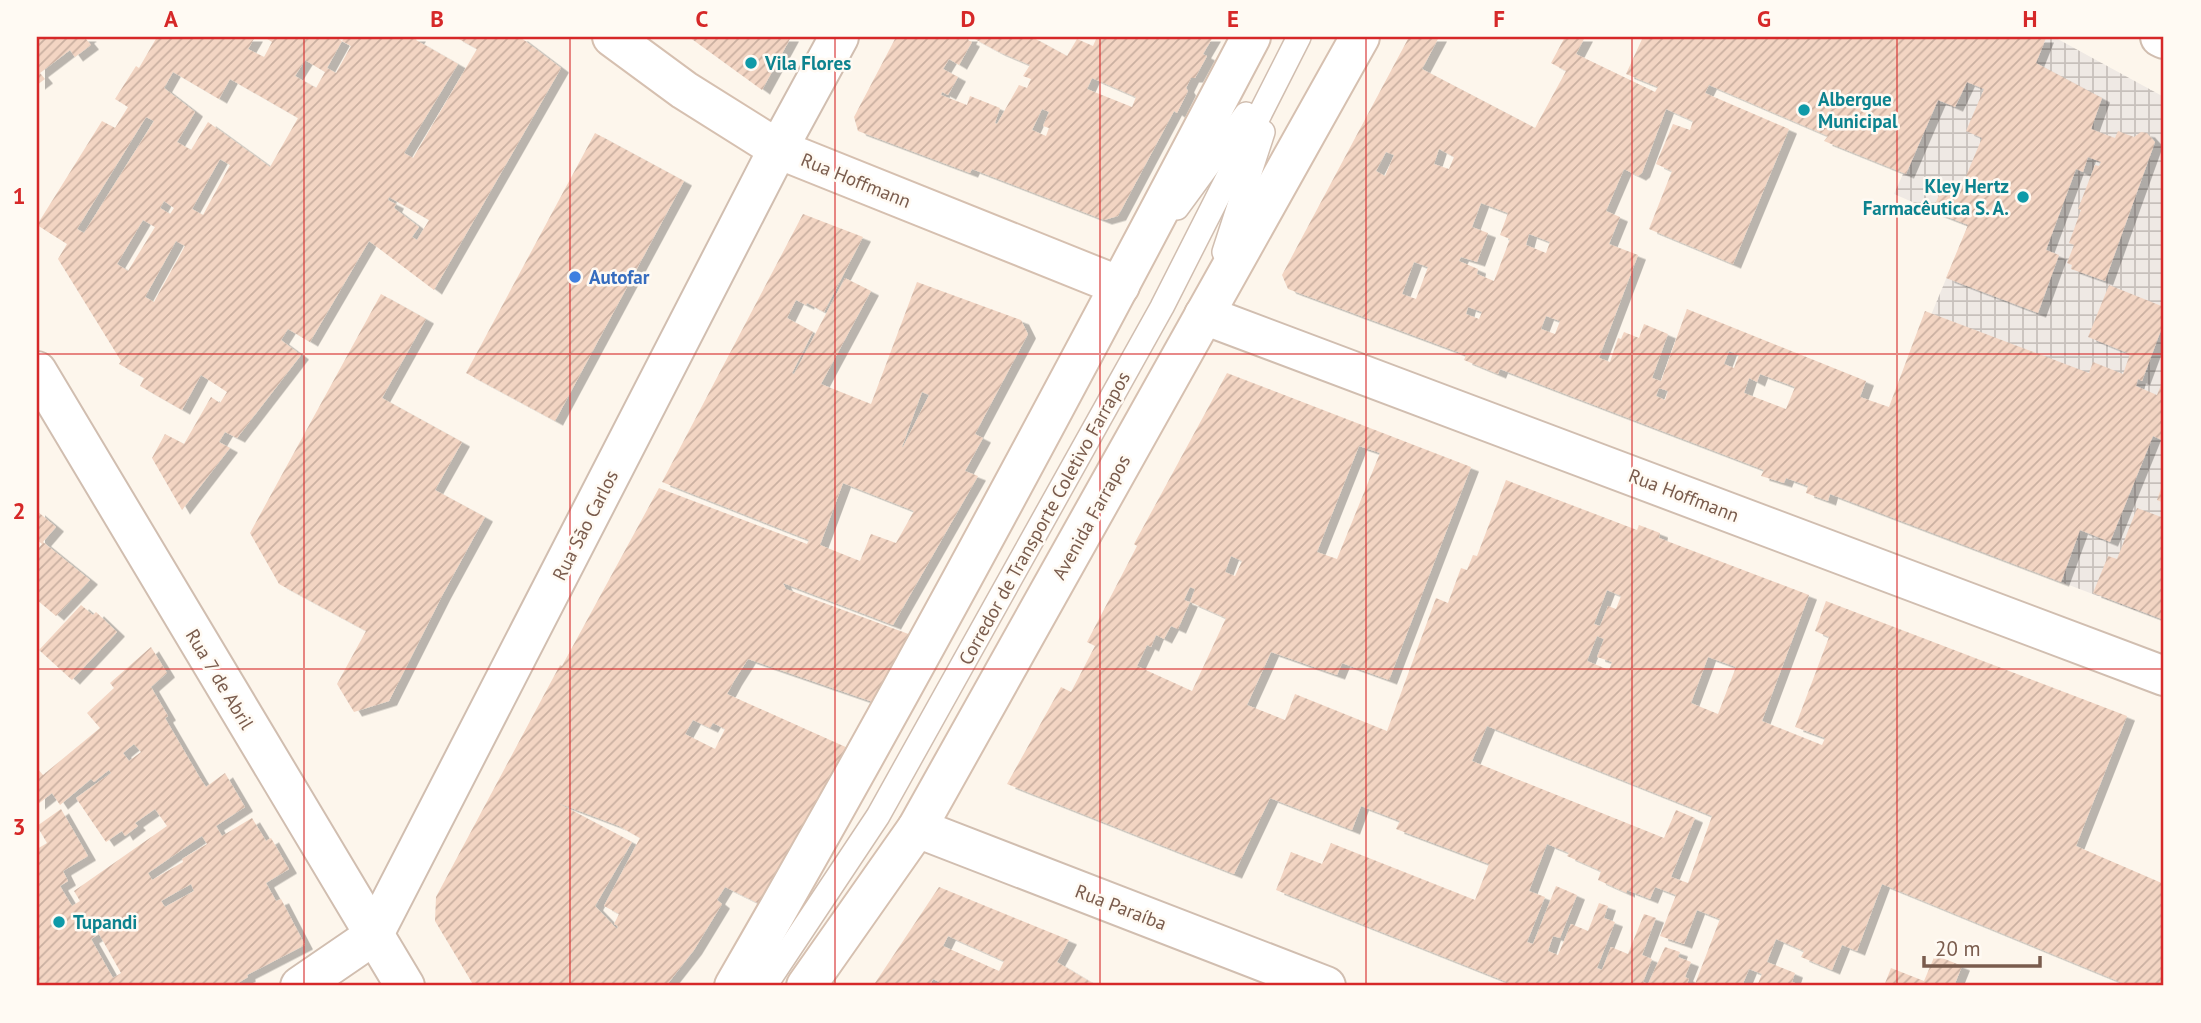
<svg xmlns="http://www.w3.org/2000/svg" width="2201" height="1023" font-family="'PT Sans',sans-serif">
<defs>
<pattern id="industrial-grid" width="8" height="8" patternUnits="userSpaceOnUse" patternTransform="scale(1.75)"><rect width="8" height="8" fill="#efe9e4"/><path d="M0 4h8M4 0v8" fill="none" stroke="#c7c0bb"/></pattern>
<pattern id="building-hatch" width="6" height="6" patternUnits="userSpaceOnUse" patternTransform="scale(1.75)"><rect width="6" height="6" fill="#f3d5c3"/><path d="M-1 1l2-2M0 6l6-6M5 7l2-2" fill="none" stroke="#cab0a1"/></pattern>
<filter id="shadow"><feDropShadow dx="8" dy="4.5" stdDeviation="0" flood-color="#0004"/></filter>
</defs>
<rect width="100%" height="100%" fill="#fdf6ec"/>
<path fill="url(#industrial-grid)" d="M1965 37H2054L2164 97V621L1853 503 1968 226 1894 194Z"/>
<g fill="url(#building-hatch)" fill-rule="evenodd" filter="url(#shadow)">
<path d="M37 37H89L86 39 91 45 75 57 70 50 40 73 45 79 37 85Z"/>
<path d="M157 37H255L248 49 264 57 272 42 264 37H335L342 41 327 68 336 73 351 46 342 41 345 37H418L416 40 458 64 404 153 413 158 477 49 455 37H520L561 68 434 290 369 241 310 342 288 329 281 340 301 355 237 438 225 432 219 442 230 448 182 510 152 458 165 434 184 444 211 397 220 403 227 392 201 375 182 410 140 386 144 378 119 364 121 361 58 259 67 244 37 225 102 121 115 128 128 107 115 99 136 66 139 68ZM305 60 325 72 316 88 295 76ZM173 72 219 99 230 79 298 118 270 167 208 122 191 150 177 142 195 112 164 88ZM146 117 154 121 84 233 77 229ZM220 159 230 165 203 215 192 209ZM389 197 429 220 417 240 412 237 419 227 394 208 396 204 388 200ZM164 201 174 208 170 214 160 208ZM143 220 155 227 128 271 117 264ZM176 241 185 246 154 302 145 297Z"/>
<path d="M689 37H791L762 90Z"/>
<path d="M896 37H970L968 40 972 42 959 65 949 59 943 69 958 77 948 95 942 92 941 95 967 105 970 96 1000 108 995 123 997 124 1019 85 1027 88 1031 79 1023 76 1030 65 997 51 971 37H1032L1067 56 1077 39 1093 46 1097 37H1213L1203 54 1207 56 1195 78H1191L1186 88 1188 91 1177 113 1174 111 1118 216 1104 220 972 169 970 173 858 131 854 117ZM1092 78 1136 97 1132 107 1087 89ZM1042 109 1049 112 1043 126 1049 128 1046 136 1032 130Z"/>
<path d="M1409 37H1439L1422 69 1535 128 1566 71 1551 63 1565 37H1585L1576 54 1655 92 1658 87 1626 74 1643 37 2046 38 2036 63 2102 98 2091 129 2115 138 2118 131 2134 137 2141 132 2147 133 2155 142 2105 281 2071 269 2072 265 2067 263 2074 245 2069 243 2081 210 2078 209 2095 165 2099 166 2101 162 2088 157 2083 172 2076 169 2046 250 2059 255 2038 313 1946 278 1968 225 1932 211 1943 186 1959 193 1982 138 1966 131 1984 89 1967 82 1955 107 1938 100 1906 174 1824 141 1828 136 1709 85 1705 93 1789 129 1733 264 1649 229 1672 171 1656 164 1673 124 1690 130 1693 121 1666 109 1642 173 1638 176 1624 169 1606 211 1620 217 1609 244 1638 255 1599 358 1610 362 1618 338 1621 339 1624 332 1639 338 1644 324 1668 334 1652 378 1661 381 1687 309 1866 381 1860 397 1889 407 1925 311 2089 373 2093 362 2123 374 2130 354 2088 337 2109 285 2164 307V322L2142 381 2138 379 2136 386 2157 395 2164 377V441L2153 436 2110 542 2080 530 2061 582 1830 494 1828 501 1806 493 1808 486 1786 478 1784 483 1761 476 1764 470 1500 369 1498 374 1464 360 1466 355 1288 289 1282 275ZM1439 149 1454 157 1449 169 1434 164ZM1386 152 1394 155 1385 176 1376 171ZM1481 203 1508 213 1500 235 1510 239 1494 281 1477 274 1478 269 1459 261 1461 257 1477 262 1488 233 1472 227ZM1529 234 1550 242 1546 253 1526 245ZM1414 262 1428 267 1416 299 1402 294ZM1468 307 1482 312 1479 319 1466 314ZM1546 316 1560 321 1555 334 1541 329ZM1729 351 1739 355 1734 368 1724 364ZM1760 374 1795 387 1786 409 1744 393 1749 378 1757 382ZM1659 388 1668 391 1665 400 1656 396Z"/>
<path d="M595 133 684 181 555 421 466 373Z"/>
<path d="M803 214 863 237 824 312 807 303 806 305 796 300 787 318 813 332 792 373 794 374 845 278 871 291 821 384 871 404 917 282 1021 320 1028 334 975 434 983 438 965 471 978 476 893 625 783 583 786 589 914 636 873 702 748 659 734 681 727 694 859 753 768 908 725 887 717 900 722 904 694 950 666 986H474L435 921 436 897 560 665 562 666 659 488 807 544 809 540 662 482ZM922 392 929 395 903 447H902ZM843 483 914 511 896 543 871 534 860 561 820 545ZM693 720 710 728 713 723 725 729 715 749 685 734ZM558 803 619 826 640 838 604 906 619 914 614 924 618 926 617 929 595 906 632 842Z"/>
<path d="M381 294 426 319 382 398 462 442 435 490 485 517 443 594 389 701 354 712 337 684 366 631 279 584 250 533Z"/>
<path d="M1227 373 1471 467 1389 680 1342 663 1337 675 1271 652 1247 705 1285 720 1295 694 1387 731 1436 598 1448 603 1461 568 1467 570 1473 555 1477 556 1506 480 1637 530 1639 525 1660 533 1659 538 1809 595 1762 721 1822 745 1825 738 1795 727 1829 637 1815 631 1826 601 2127 716 2076 846 2164 884V986H2130L1882 884 1857 951 1842 945 1832 970 1801 957 1804 951 1776 939 1767 962 1795 973 1792 982 1803 986H1757L1762 974 1749 969 1742 986H1701L1695 984 1720 919 1697 910 1684 944 1660 936 1676 895 1655 887 1650 899 1627 890V893L1598 880 1601 871 1567 856 1569 853 1547 844 1529 891 1545 897 1527 942 1533 944 1556 886 1577 895 1560 938 1553 936 1548 951 1558 955 1571 924 1588 931 1599 903 1608 906 1604 918 1615 922 1597 968 1602 970 1611 947 1628 954 1644 914 1656 918 1642 955 1652 959 1643 982 1648 984 1665 947 1680 952 1678 957 1691 962 1685 977 1689 979 1686 986H1517L1276 890 1291 852 1322 864 1331 843 1475 900 1489 864 1396 829 1400 821 1361 806 1352 830 1270 798 1234 874 1007 784 1061 687 1071 692 1095 646 1087 642 1137 546 1134 544ZM1359 446 1380 453 1337 559 1317 552ZM1231 556 1242 561 1235 576 1225 572ZM1190 587 1195 589 1190 602 1226 618 1192 691 1137 666 1147 645 1151 647 1156 635 1164 639 1171 626 1178 629 1190 602 1184 600ZM1607 590 1621 596 1616 609 1608 606 1600 626 1594 624ZM1597 636 1604 639 1597 657 1612 662 1609 670 1587 661ZM1708 657 1736 667 1718 714 1691 703ZM1487 726 1712 816 1688 883 1671 877 1695 818 1676 810 1664 838 1472 761Z"/>
<path d="M2164 480V503L2157 500Z"/>
<path d="M2137 508 2164 518V620L2093 593 2108 556 2117 559Z"/>
<path d="M37 511 56 527 43 542 90 580 56 616 37 600V550L42 544 37 540Z"/>
<path d="M81 605 93 615 96 612 117 632 72 680 39 650Z"/>
<path d="M151 647 167 673 151 687 168 716 165 718 200 778 206 787 225 773 245 807 216 826 222 836 252 818 266 841 271 838 289 869 266 883 276 901 281 899 305 945 247 975 248 977 233 986H37V849L47 843 37 826 61 809 88 856 63 871 68 881 60 886 72 906 80 901 74 891 167 826 155 809 135 823 138 826 125 836 122 831 106 842 76 798 111 773 109 770 94 782 91 779 60 805 52 793 37 805V768L43 775 100 728 87 713 114 688 110 683ZM134 744 141 752 129 761 123 753ZM202 836 207 844 182 859 183 862 152 880 148 873ZM191 884 194 891 165 907 161 901ZM99 934 121 973 113 978 91 939Z"/>
<path d="M939 887 1069 940 1057 962 1097 986H948L933 979 931 983 937 986H873ZM948 936 1004 961 999 971 943 946Z"/>
<path d="M1935 955 1962 966 1954 986H1884L1891 968 1924 981Z"/>
</g>
<g fill="none" stroke-linecap="round" stroke-linejoin="round">
<defs>
<g id="lane">
<path d="M1177 208 1246 114"/>
<path d="M1224 252 1263 132"/>
<path d="M765 986 878 816 1162 307 1299 37"/>
</g>
<g id="street">
<path d="M2160 37 2164 39"/>
<path d="M1204 315 2164 676"/>
<path d="M37 371 405 986"/>
<path d="M917 828 1326 986"/>
<path d="M300 986 373 936 778 149 839 37"/>
</g>
<g id="secondary">
<path d="M612 37 684 90 778 149 1120 286"/>
<path d="M734 986C914 675 1083 356 1251 37"/>
<path d="M806 986 917 828 1360 37"/>
</g>
</defs>
<use href="#lane" stroke="#d1beb0" stroke-width="26"/>
<use href="#street" stroke="#d1beb0" stroke-width="42"/>
<use href="#secondary" stroke="#d6c0b0" stroke-width="42"/>
<use href="#lane" stroke="#fff" stroke-width="23"/>
<use href="#street" stroke="#fff" stroke-width="38"/>
<use href="#secondary" stroke="#fff" stroke-width="38"/>
</g>
<path fill="none" stroke="#d62828" stroke-width="2" stroke-opacity="0.55" d="M304 37V986M570 37V986M835 37V986M1100 37V986M1366 37V986M1632 37V986M1897 37V986M37 354H2164M37 669H2164"/>
<g fill="#0f9aa8" stroke="#fffaf3" stroke-width="2.5">
<circle cx="751" cy="63" r="7"/>
<circle cx="1804" cy="110" r="7"/>
<circle cx="2023" cy="197" r="7"/>
<circle cx="59" cy="922" r="7"/>
</g>
<circle fill="#3f7fe0" stroke="#fffaf3" stroke-width="2.5" cx="575" cy="277" r="7"/>
<g text-anchor="middle" stroke-width="5" stroke-linejoin="round" paint-order="stroke">
<g font-size="19" font-weight="bold" fill="#0d838f" stroke="#fffaf3" text-anchor="start">
<text x="765" y="70">Vila Flores</text>
<text x="1818" y="106">Albergue<tspan x="1818" dy="22">Municipal</tspan></text>
<text x="2009" y="193" text-anchor="end">Kley Hertz<tspan x="2009" dy="22">Farmacêutica S. A.</tspan></text>
<text x="73" y="929">Tupandi</text>
</g>
<g font-size="19" fill="#7a5c4d" stroke="#fffaf3">
<text transform="translate(856 180) rotate(22)" y="7">Rua Hoffmann</text>
<text transform="translate(1684 495) rotate(21)" y="7">Rua Hoffmann</text>
<text transform="translate(1091 517) rotate(-61)" y="7">Avenida Farrapos</text>
<text transform="translate(1044 518) rotate(-61)" y="7">Corredor de Transporte Coletivo Farrapos</text>
<text transform="translate(585 525) rotate(-63)" y="7">Rua São Carlos</text>
<text transform="translate(220 679) rotate(59)" y="7">Rua 7 de Abril</text>
<text transform="translate(1121 907) rotate(21)" y="7">Rua Paraíba</text>
</g>
<g font-size="19" font-weight="bold" fill="#366cbe" stroke="#fffaf3" text-anchor="start">
<text x="589" y="284">Autofar</text>
</g>
</g>
<rect width="2201" height="1023" fill="none" stroke="#fffaf3" stroke-width="77"/>
<path d="M1924 956v10h116v-10" fill="none" stroke="#7a5c4d" stroke-width="3.5"/>
<text x="1935" y="956" font-size="21" fill="#7a5c4d" stroke="#fffaf3" stroke-width="5" paint-order="stroke">20 m</text>
<rect x="38" y="38" width="2124" height="946" fill="none" stroke="#d62828" stroke-width="2.5"/>
<g font-size="23" text-anchor="middle" font-weight="bold" fill="#d62828">
<text x="171" y="27">A</text>
<text x="437" y="27">B</text>
<text x="702" y="27">C</text>
<text x="968" y="27">D</text>
<text x="1233" y="27">E</text>
<text x="1499" y="27">F</text>
<text x="1764" y="27">G</text>
<text x="2030" y="27">H</text>
<text x="19" y="204">1</text>
<text x="19" y="519">2</text>
<text x="19" y="835">3</text>
</g>
</svg>
